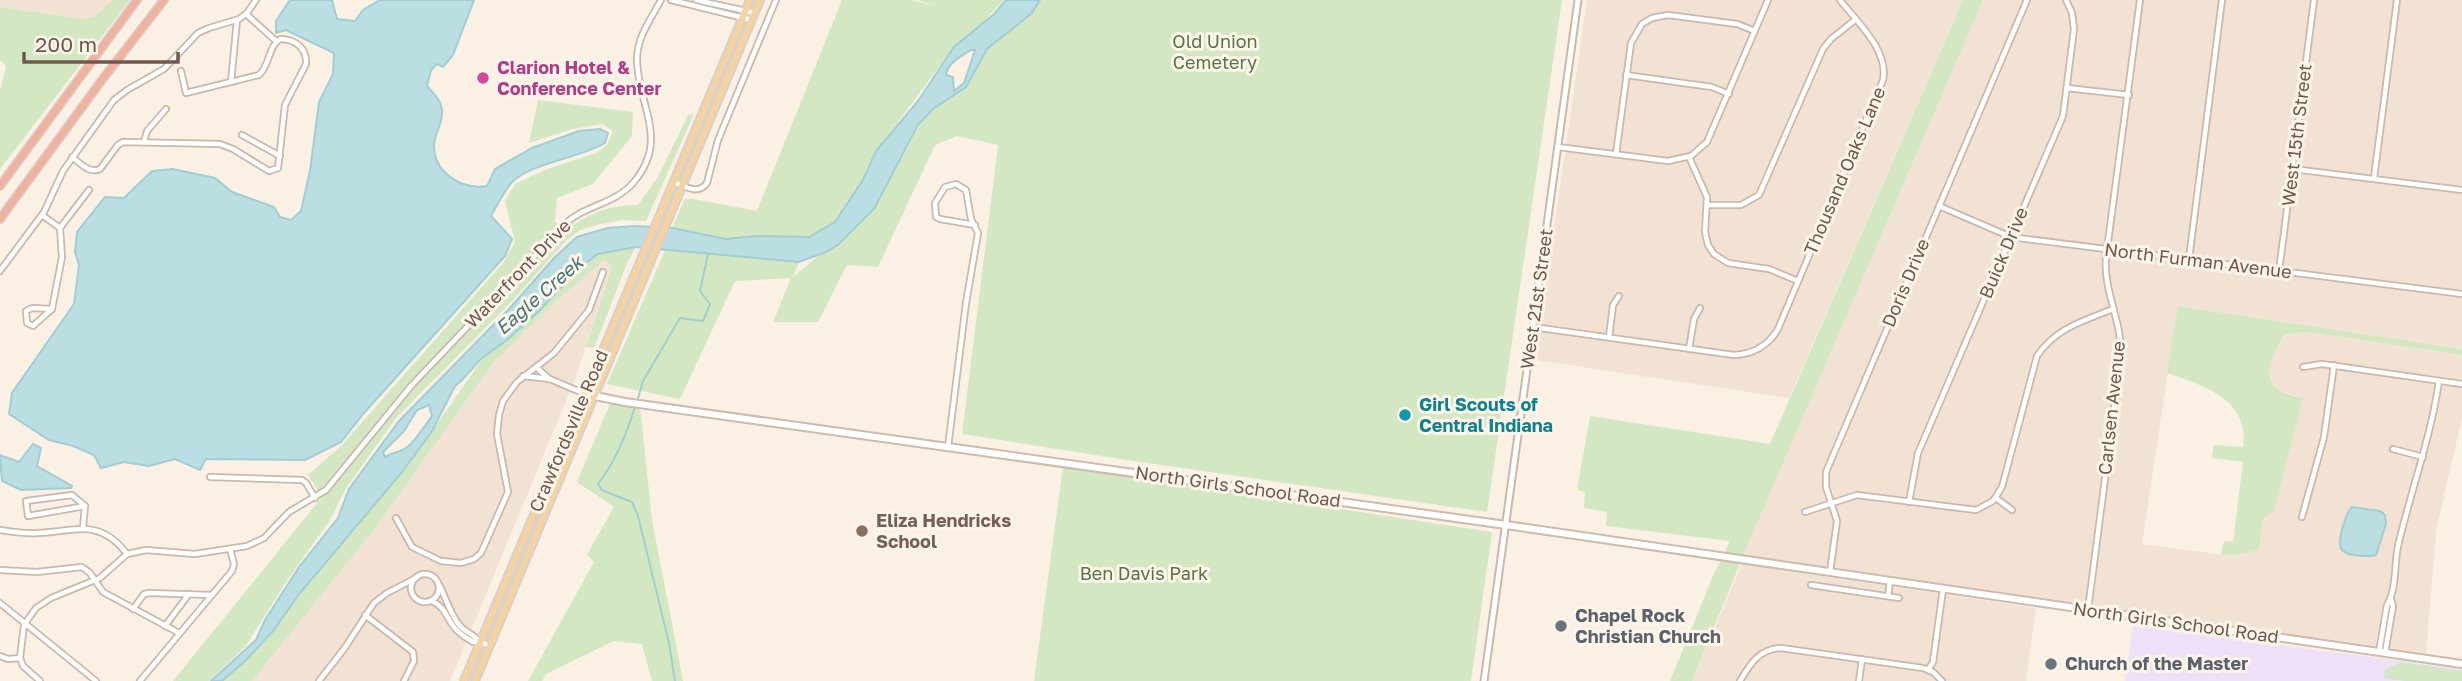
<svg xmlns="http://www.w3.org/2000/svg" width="2462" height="681" font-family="'Golos Text',sans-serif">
<rect width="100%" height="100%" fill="#faf1e4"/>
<g fill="#f2e2d3">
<path d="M0 0H113L94 17 83 19 0 7Z"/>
<path d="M1587 0H1963L1789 398 1535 360Z"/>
<path d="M1983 0H2462V349L2178 306 2142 544 2232 556 2259 550 2263 518 2303 398 2278 390 2272 381 2269 370 2273 353 2286 335 2308 332 2462 355V418L2436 531 2426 653 1743 555Z"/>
<path d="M605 260 612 265 576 377 450 681H252L373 531 493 363 557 300Z"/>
<path d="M1742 564 2036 608 2026 681H1692Z"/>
</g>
<path fill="#eee1f7" d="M2133 626 2462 669V681H2125Z"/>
<g fill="#d3e7c3">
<path d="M113 0H130L0 169V91L6 66 0 60V7L83 19 94 17Z"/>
<path d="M842 0H910L938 6 917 0H1004L974 31 954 47 876 151 863 180 835 222 809 238H790L756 236 726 239 672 228 685 199H693L757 211Z"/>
<path d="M1041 0H1562L1487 512 1120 459 962 434 998 145 957 136 935 145 878 267 847 265 818 322H773L791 278 735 281 680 399 607 384 666 248 799 262 793 277 874 209 922 121 939 105 966 87 987 49 1032 13Z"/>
<path d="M1963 0H1983L1748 544 1692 681H1670L1713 576 1730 541 1606 526 1607 512 1584 508 1585 492 1577 490 1590 416 1770 444Z"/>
<path d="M538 100 633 112 632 136 593 184 557 198 555 222 567 229C592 212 608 206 638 205L658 177 688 115 694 114 646 221 621 220 601 224 580 230 567 240 512 301 396 418 346 488 330 520 286 582 245 647 209 681H173L322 497 308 475 342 445 503 263 515 242 505 201 515 184 547 169 596 153 607 145 613 131 602 124 572 129 529 143Z"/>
<path d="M636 247 628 261 594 348 586 347 612 266 605 260 557 300 493 363 373 531 252 681H222C246 661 267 640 284 613L409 464 486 354 507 340 577 270 598 254Z"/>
<path d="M2178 306 2462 349V355L2308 332 2285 335C2275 349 2258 379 2281 391 2287 395 2296 396 2303 398L2274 511 2263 518 2259 550 2232 556 2221 554 2224 541 2233 542 2243 462 2212 458 2214 445 2243 447C2250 399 2204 386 2167 373Z"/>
<path d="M611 401 640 406 652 520 683 681H652L642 644 614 641 546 674 542 681H528L594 562 587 555 614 507 577 482Z"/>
<path d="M1063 467 1492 532 1471 681H1034Z"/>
<path d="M2402 662 2462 671V681H2405L2384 678 2385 669Z"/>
</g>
<g fill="#badee2" stroke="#a1cdd3" stroke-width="2" fill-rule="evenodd">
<path d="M290 0H332L337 19 355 21 363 10 380 0H474L453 55 443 67 437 64 431 70 427 86C434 94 440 99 442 109 444 122 434 133 434 146 434 173 462 190 487 186L495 169 532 148 579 131 600 129 608 133 605 143C580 158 531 163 512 182 504 191 497 206 491 216L512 239 505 256 364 413 341 442 305 460 206 459 200 470 175 459 149 466 124 462 101 468 94 455 73 446 49 440 9 414 12 393 74 304 79 265 75 252 77 232 105 197 124 198 152 171 173 169 215 178 232 192 274 207 280 217 291 220 301 211 310 171 319 102 333 74 334 53 286 30 276 33V21Z"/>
<path d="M1006 0H1040L1032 13 987 49 966 87 933 109 918 125 874 209 839 244 826 252 799 262 636 247 598 254 577 270 538 312 507 340 482 358 461 381 455 386 432 431 402 472 300 593 273 631 245 661 222 681H211L256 640 265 620 299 567 338 518 349 489 399 421 509 309 555 257 577 237 608 228 635 226 672 228 726 239 756 236 809 237 835 222 863 180 876 151 918 101 954 47 994 14ZM971 50H975L964 83 954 91 953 77 946 75C948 62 962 56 971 50ZM429 405 432 416C427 423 413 444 406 448 400 452 391 453 385 457L383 452 404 431 417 410Z"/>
<path d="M33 444 41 448 37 466 72 486 71 488 21 490 2 481 0 455 19 462Z"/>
<path d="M2352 507 2380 511 2385 515 2386 524 2376 555C2369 557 2347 556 2342 550 2336 543 2346 513 2352 507Z"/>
</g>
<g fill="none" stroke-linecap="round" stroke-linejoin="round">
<g stroke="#a1cdd3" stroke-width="2">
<path d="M637 402 643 381 680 318 703 321 710 304 700 291 708 254"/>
<path d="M635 407C626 435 616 461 598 484L602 490 632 502 638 516 669 643 675 681"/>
</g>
<defs>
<g id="minor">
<path d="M671 0 752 20"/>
<path d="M696 0 755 13"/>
<path d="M246 14 276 41"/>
<path d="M1626 75 1712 87 1729 94"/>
<path d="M231 82 237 20"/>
<path d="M2067 88 2129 95"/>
<path d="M242 135 280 156"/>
<path d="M144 142 147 131 166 109"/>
<path d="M1558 147 1668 161 1691 156 1707 142 1768 0"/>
<path d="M1616 154 1631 43 1642 24 1652 18 1668 15 1737 24 1755 31"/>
<path d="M72 157C80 163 89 174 100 169L118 145 123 142 220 144 233 149 269 171 278 168 285 105 306 64C307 48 295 39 280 39 268 47 270 65 259 75L186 93 181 71"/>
<path d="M1689 157 1707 197 1705 232 1708 245 1714 254 1728 263 1769 269 1798 281"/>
<path d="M2293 169 2462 190"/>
<path d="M2374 178 2397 0"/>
<path d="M674 182C686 187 698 195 707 183L718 140 776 0"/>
<path d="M1708 205H1741L1759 195 1823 49 1831 39 1855 20"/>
<path d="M1939 206 2011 237 2462 294"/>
<path d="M42 215 60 228"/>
<path d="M2189 259 2222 0"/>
<path d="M0 271 44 212 63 171 114 100 127 90 164 69 198 33 209 28 239 19 247 13 256 0"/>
<path d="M2279 271 2314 0"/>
<path d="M32 308 52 309 33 326 27 323 26 311Z"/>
<path d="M52 309 62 257 60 228 89 190"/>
<path d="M1533 327 1734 355C1754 354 1768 346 1778 329L1883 80C1889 50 1857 22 1840 0"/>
<path d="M1609 337 1613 305 1619 296"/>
<path d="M1689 349 1694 319 1700 308"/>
<path d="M536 367 549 379"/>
<path d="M2303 367 2322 364 2462 384"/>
<path d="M523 376 550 379 585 394"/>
<path d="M948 447 966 303 978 233 971 219 966 190 956 184 945 187 935 203 936 217 940 219 975 225"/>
<path d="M2393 449 2423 457"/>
<path d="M210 477 302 480 306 483 315 498"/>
<path d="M72 495 85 506 28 516 26 501Z"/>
<path d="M1996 498 2012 510"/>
<path d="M1909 502 1918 453 2063 116 2074 29 2072 13 2066 0"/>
<path d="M1805 512 1857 495 1976 510 1993 501 2002 487 2037 356C2056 328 2083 321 2113 309"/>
<path d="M2302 517 2324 437 2334 365"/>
<path d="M396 518 412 547 441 561 461 563 474 559 481 553 508 492 497 434 499 415 503 401 517 382 554 353 589 310 603 272"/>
<path d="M83 528 85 506"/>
<path d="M0 530C13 532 25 534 38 533 76 531 100 518 127 554"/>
<path d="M0 570 37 572 82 567 90 573 103 592 179 633"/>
<path d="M1830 572 1837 521 1826 487V472L2027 0"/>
<circle cx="425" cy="588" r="14"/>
<path d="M1811 585 1899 598"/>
<path d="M440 586C446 599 451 616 461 627 467 633 474 634 478 641"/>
<path d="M1888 596 1890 581"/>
<path d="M432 601C445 607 446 617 454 627 459 634 466 638 473 642L478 641 490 646"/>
<path d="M0 603 96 681"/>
<path d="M133 609 144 594 149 593 211 595"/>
<path d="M2088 610 2121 355C2122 321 2103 291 2106 257L2140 0"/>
<path d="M365 615 413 652 414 661 404 681"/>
<path d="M165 626 189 594"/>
<path d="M2379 652 2387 605C2397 589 2394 564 2398 546 2411 490 2431 437 2439 381"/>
<path d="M2385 653 2393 606 2391 599"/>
<path d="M0 656 8 659 20 658"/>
<path d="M20 658 24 625 36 608 51 598 100 578 127 554 146 550 195 554 247 546 264 538 289 512 326 490 411 386 565 224C585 205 615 204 633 183 671 139 637 105 637 59 637 37 651 19 661 0"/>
<path d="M20 658 23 666 40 681"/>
<path d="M1928 670 1933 662 1943 589"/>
<path d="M140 681 232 571 234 564 230 549"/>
<path d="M319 681 344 649 374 603 387 593 416 578"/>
<path d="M1740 681C1750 664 1759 649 1781 648L1923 668 1933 672 1942 681"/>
<path d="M1859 681 1862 659"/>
</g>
<path id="tertiary" d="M1484 681 1578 0"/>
<path id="secondary" d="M585 394 625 402 1506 525 2462 664"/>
<g id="primary">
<path d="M464 681 750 0"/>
<path d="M475 681 760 0"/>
</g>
<g id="motorway">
<path d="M0 186 137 0"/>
<path d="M0 219 102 80 164 0"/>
</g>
</defs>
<use href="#minor" stroke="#cbb8ab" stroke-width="8"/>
<use href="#tertiary" stroke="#cbb8ab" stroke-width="9"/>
<use href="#secondary" stroke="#d0baac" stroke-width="10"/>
<use href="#primary" stroke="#d7d0cd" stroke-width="10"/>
<use href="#motorway" stroke="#d7d0cd" stroke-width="10"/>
<use href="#minor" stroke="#fff" stroke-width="4.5"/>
<use href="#tertiary" stroke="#fff" stroke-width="5"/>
<use href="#secondary" stroke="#fff" stroke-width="6"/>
<use href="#primary" stroke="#f5d3a0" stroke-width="6"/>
<use href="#motorway" stroke="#f1b19f" stroke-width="7"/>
</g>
<circle fill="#d1479c" stroke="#fef5ea" stroke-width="2.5" cx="483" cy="78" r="7"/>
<circle fill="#0f9aa8" stroke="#fef5ea" stroke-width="2.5" cx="1405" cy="415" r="7"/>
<circle fill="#8d6e63" stroke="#fef5ea" stroke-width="2.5" cx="862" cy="531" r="7"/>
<g fill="#6b7280" stroke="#fef5ea" stroke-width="2.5">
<circle cx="1561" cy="626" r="7"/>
<circle cx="2051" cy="664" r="7"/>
</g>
<g text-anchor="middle" stroke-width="6" stroke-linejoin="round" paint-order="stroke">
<g font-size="18" fill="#547644" stroke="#fef5ea">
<text x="1215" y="48">Old Union<tspan x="1215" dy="21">Cemetery</tspan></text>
<text x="1144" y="580">Ben Davis Park</text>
</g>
<g font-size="18" font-weight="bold" fill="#b23c85" stroke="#fef5ea" text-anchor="start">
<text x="497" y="74">Clarion Hotel &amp;<tspan x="497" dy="21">Conference Center</tspan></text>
</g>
<g font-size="18" fill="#71584b" stroke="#fef5ea">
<text transform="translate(2297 135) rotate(-83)" y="6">West 15th Street</text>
<text transform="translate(1845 171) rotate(-67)" y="6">Thousand Oaks Lane</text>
<text transform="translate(2004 253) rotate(-67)" y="6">Buick Drive</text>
<text transform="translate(2198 261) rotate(7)" y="6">North Furman Avenue</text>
<text transform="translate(518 274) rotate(-46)" y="6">Waterfront Drive</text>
<text transform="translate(1906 283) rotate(-67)" y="6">Doris Drive</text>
<text transform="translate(1537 299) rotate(-82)" y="6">West 21st Street</text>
<text transform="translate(2112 408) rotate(-84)" y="6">Carlsen Avenue</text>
<text transform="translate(569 431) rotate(-67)" y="6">Crawfordsville Road</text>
<text transform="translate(1238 487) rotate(8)" y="6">North Girls School Road</text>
<text transform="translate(2176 623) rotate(8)" y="6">North Girls School Road</text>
</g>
<g font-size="18" font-weight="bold" fill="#0d838f" stroke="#fef5ea" text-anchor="start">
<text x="1419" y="411">Girl Scouts of<tspan x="1419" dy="21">Central Indiana</tspan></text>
</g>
<g font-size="18" font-weight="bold" fill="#785e54" stroke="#fef5ea" text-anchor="start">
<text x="876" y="527">Eliza Hendricks<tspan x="876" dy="21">School</tspan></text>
</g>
<g font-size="18" font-weight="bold" fill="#5b616d" stroke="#fef5ea" text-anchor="start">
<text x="1575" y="622">Chapel Rock<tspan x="1575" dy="21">Christian Church</tspan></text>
<text x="2065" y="670">Church of the Master</text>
</g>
<g font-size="19" font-style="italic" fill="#43747c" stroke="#fef5ea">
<text transform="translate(539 295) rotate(-41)" y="7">Eagle Creek</text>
</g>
</g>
<path d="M24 52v10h154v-10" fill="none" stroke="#71584b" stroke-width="3.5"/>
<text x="35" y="52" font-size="21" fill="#71584b" stroke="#fef5ea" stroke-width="5" paint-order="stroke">200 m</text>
</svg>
